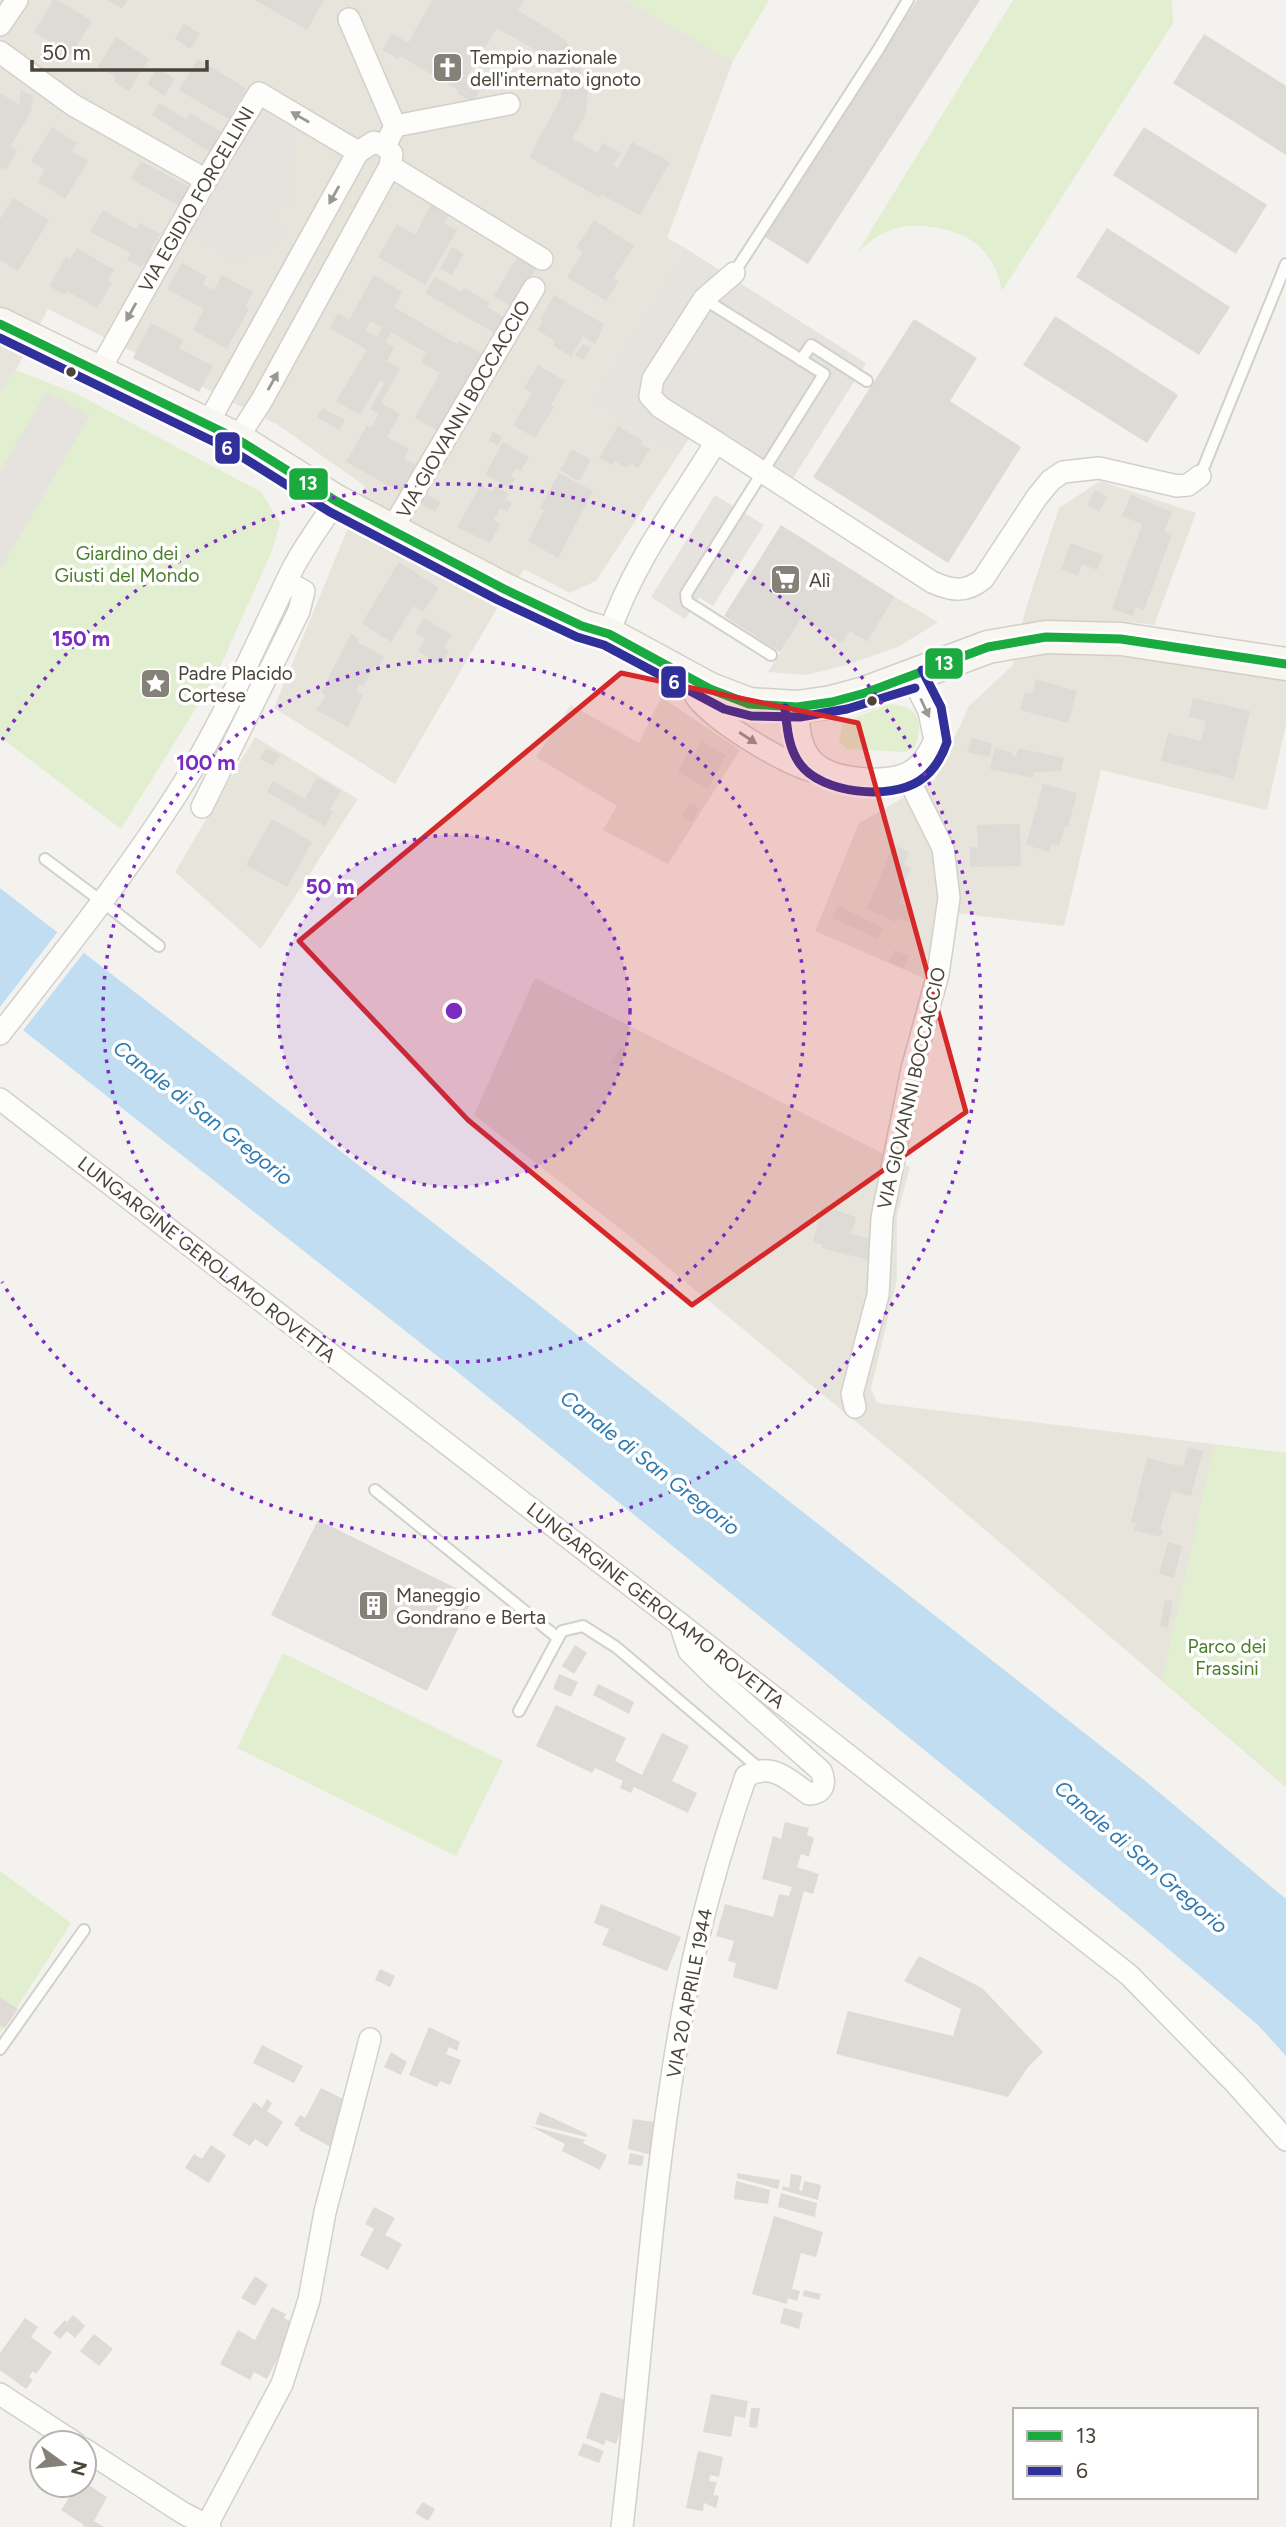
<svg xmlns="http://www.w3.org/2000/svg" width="1286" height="2527" font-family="Figtree,sans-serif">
<rect width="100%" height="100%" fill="#f4f2ee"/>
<g fill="#e7e4dc">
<path d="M0 0H625L733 61 667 238 685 248 590 402 677 457 596 581 570 593 524 569 496 610 395 784 274 708 365 486 278 425 48 309 16 370 0 393Z"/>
<path d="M1100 481 1196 513 1154 625 1130 622 1128 651 1286 681V724L1267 810 1101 770 1064 926 940 911 926 979 815 931 859 823 935 780 969 706 1013 665 1025 611 1059 508Z"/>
<path d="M895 597 938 622 900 646 847 665 805 675 768 672 802 618 842 644 850 631 867 642Z"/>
<path d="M661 697 740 750 668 864 603 830 617 806 536 757 571 705 639 743Z"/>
<path d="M255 737 358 799 261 949 175 872Z"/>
<path d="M535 978 910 1167 897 1216V1280L871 1389 877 1403 1286 1453V1787L916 1471 632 1238 474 1115Z"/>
</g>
<g fill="#e1eecf">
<path d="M625 0H769L733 61Z"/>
<path d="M1013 0H1172L1173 23 1002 291C994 251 971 232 931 227 916 225 903 225 888 231 876 236 867 244 857 253Z"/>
<path d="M16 370 77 394 261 492 280 523 273 548 216 676 121 829 0 737V393Z"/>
<path d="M890 704C918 706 926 722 914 748L905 752 847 749 839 742 842 725 846 721Z"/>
<path d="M1214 1445 1286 1453V1786L1162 1681Z"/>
<path d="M283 1653 503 1761 456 1856 237 1748Z"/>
<path d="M0 1871 71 1923 0 2034Z"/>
</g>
<g fill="#e6e3df">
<path d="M258 109 295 131 293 206 277 209 278 221 287 231 267 257 254 246 243 266 185 234Z"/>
<path d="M685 248 866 363 793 478 701 420 677 457 590 402Z"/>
<path d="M46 392 90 415 0 570V472Z"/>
<path d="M715 495 764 525 713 606 699 597 685 619 651 597Z"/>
</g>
<path fill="#c0ddf1" d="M0 888 515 1286 1143 1779 1286 1899V2056L1258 2025 1147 1931 821 1666 455 1370 0 1012Z"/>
<path fill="#f4f2ee" d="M59 930 86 950 21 1033 0 1017V1007Z"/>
<g fill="#dedbd6" fill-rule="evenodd">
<path d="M53 0H58L92 21 71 55 34 32Z"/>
<path d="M108 0H128L122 9Z"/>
<path d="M255 0H324L307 30Z"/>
<path d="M432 0H524L518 10 564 39 577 56 587 89V106L584 118 572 138 597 153 603 143 621 153 613 165 618 168 632 142 670 162 640 215 602 195 600 198 529 157 561 98V88L556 69 542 54 497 28 467 77 483 86 473 103 457 93 458 90 400 56 398 59 382 50 392 33 408 43Z"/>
<path d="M917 0H980L808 264 765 237Z"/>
<path d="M184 23 200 34 190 49 175 39Z"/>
<path d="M1204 34 1286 86V155L1173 83Z"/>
<path d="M116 37 149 59 129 91 114 82 116 77 98 66Z"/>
<path d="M198 59 247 89 228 119 179 90Z"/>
<path d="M157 68 175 79 164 96 147 84Z"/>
<path d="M21 90 33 96 31 112 10 146 17 150 6 170 0 167V93L19 105Z"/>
<path d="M159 103 186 119 190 113 223 133 211 153 152 115Z"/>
<path d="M52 127 77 143 72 151 88 161 65 199 38 182 45 170 31 161Z"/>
<path d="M1144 127 1267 205 1236 254 1113 175Z"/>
<path d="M141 161 191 188 181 207 131 179Z"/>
<path d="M13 198 49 220 18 271 0 260V219Z"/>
<path d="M432 203 450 213 444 223 457 230 425 285 378 257 397 224 415 235Z"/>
<path d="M103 210 136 229 140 223 160 234 151 249 155 251 147 265 144 263 141 267 127 260 131 253 90 232Z"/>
<path d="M594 220 634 246 613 278 619 281 606 301 567 277 583 252 576 248Z"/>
<path d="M1107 228 1230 307 1199 355 1076 277Z"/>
<path d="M452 247 464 254 452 275 440 269Z"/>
<path d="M77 248 114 270 108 281 112 283 97 308 67 291 65 295 49 286 66 257 70 259Z"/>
<path d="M517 257 536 269 511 306 494 296Z"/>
<path d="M182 263 207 277 203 284 214 290 222 275 253 292 245 307 249 309 227 349 193 330 204 309 167 289Z"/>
<path d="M374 275 402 292 394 307 457 344 459 341 486 356 442 433 415 418 440 373 421 362 426 353 391 332 385 342 394 347 387 361 400 369 381 403 400 414 387 437 409 449 404 458 419 467 404 494 346 462 367 425 371 428 378 414 370 409 385 382 380 380 360 415 336 401 367 350 330 328 338 313 349 320ZM371 321 382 327 377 337 365 330Z"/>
<path d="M435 277 461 292 464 288 490 303 487 307 507 319 498 335 425 293Z"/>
<path d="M554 295 604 324 595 344 583 336 571 357 553 345 555 341 537 330 543 321 541 318Z"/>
<path d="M1055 316 1178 395 1147 443 1023 365Z"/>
<path d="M914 319 977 358 950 401 1021 447 948 563 813 477Z"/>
<path d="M151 323 183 340 179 348 213 366 199 392 133 358Z"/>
<path d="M583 344 591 348 583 360 575 355Z"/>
<path d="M538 365 565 381 551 405 554 407 535 438 513 425 532 393 524 388Z"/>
<path d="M322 408 345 420 339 430 317 417Z"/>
<path d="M618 426 643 441 641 444 650 449 638 468 630 463 627 468 614 461 612 465 599 458Z"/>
<path d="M493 432 502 437 498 446 489 441Z"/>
<path d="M503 442 529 457 521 471 516 468 511 476 515 478 510 488 485 475Z"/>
<path d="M572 449 591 460 579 481 560 470Z"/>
<path d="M559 473 593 491 558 558 528 541 544 510 540 508Z"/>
<path d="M481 485 492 492 495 486 509 494 505 499 512 503 507 512 500 508 494 520 500 524 490 543 457 527Z"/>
<path d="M1095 490 1107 497 1099 512 1087 505Z"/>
<path d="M425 494 441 502 435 512 420 504Z"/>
<path d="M1131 495 1172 512 1164 531 1172 534 1144 610 1136 607 1133 616 1112 609 1142 524 1122 516Z"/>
<path d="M781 525 895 597 867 642 850 631 842 644 802 618 780 652 724 616Z"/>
<path d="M1071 543 1103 555 1097 570 1082 564 1078 576 1061 569Z"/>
<path d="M399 562 439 588 423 612 413 606 391 642 362 623Z"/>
<path d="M424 618 452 635 444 647 449 651 441 665 418 651 425 639 415 633Z"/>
<path d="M351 634 359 639 358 642 384 657 379 667 375 665 363 686 359 683 356 691 363 695 348 727 316 710 326 696 321 692Z"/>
<path d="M1036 679 1077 691 1068 723 1020 710 1025 692 1032 694Z"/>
<path d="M1193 698 1250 711 1234 779 1161 761 1168 733 1201 741 1206 721 1189 717Z"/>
<path d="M971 738 992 743 989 757 967 752Z"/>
<path d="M701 741 726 755 708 789 678 772 689 750 695 754Z"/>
<path d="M266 748 280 755 273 766 260 758Z"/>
<path d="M995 748 1012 752V756L1016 757 1018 748 1064 758 1061 771 1034 772 1033 778 990 769Z"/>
<path d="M317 777 341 791 329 810 333 812 325 826 267 792 273 781 305 799Z"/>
<path d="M1043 784 1077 793 1068 827 1065 826 1059 846 1051 844 1050 852 1026 845Z"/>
<path d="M690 803 699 808 692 822 682 817Z"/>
<path d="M272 819 312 842 287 887 246 865Z"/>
<path d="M1010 824H1020L1021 866 970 867V847H978L977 825Z"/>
<path d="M893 845 909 852 904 864 911 868 903 887 905 888 899 903 913 908 908 922 898 918 895 922 867 909Z"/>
<path d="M838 906 883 928 878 939 832 918Z"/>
<path d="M894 950 909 956 904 968 889 962Z"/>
<path d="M620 1047 627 1050 619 1067 611 1064Z"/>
<path d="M822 1206 856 1217 851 1234 874 1240 868 1260 822 1248V1245L813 1242Z"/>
<path d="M1188 1447 1203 1451 1191 1496 1172 1491 1160 1529 1163 1530 1161 1537 1134 1530 1136 1523 1131 1522 1147 1458 1183 1467Z"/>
<path d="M318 1520 474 1597 427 1691 271 1615Z"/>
<path d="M1168 1542 1182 1546 1174 1578 1159 1574Z"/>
<path d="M1165 1600 1173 1601 1168 1628 1160 1626Z"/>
<path d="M575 1645 587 1653 574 1674 562 1666Z"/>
<path d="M559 1674 578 1682 571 1697 553 1689Z"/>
<path d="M598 1684 634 1702 629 1714 593 1695Z"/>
<path d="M556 1705 626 1738 615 1761 642 1775 662 1733 689 1746 672 1781 697 1793 688 1813 634 1787 631 1793 620 1788 623 1781 595 1768 592 1773 536 1746Z"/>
<path d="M785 1822 809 1828 807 1835 814 1838 809 1857 801 1854 797 1867 819 1874 813 1894 804 1891 777 1990 733 1977 736 1963 728 1961 734 1941 716 1936 725 1904 773 1917 779 1894 789 1896 792 1887 762 1879 773 1836 781 1839Z"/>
<path d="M601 1904 681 1937 667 1971 602 1945 609 1929 594 1923Z"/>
<path d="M919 1956 982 1988 1043 2052 1028 2067 1008 2097 836 2054 848 2011 953 2036 961 2009 904 1981Z"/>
<path d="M380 1969 395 1976 390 1987 375 1980Z"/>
<path d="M0 1997 18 2009 5 2028 0 2025Z"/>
<path d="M429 2027 460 2042 457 2051 449 2047 446 2054 461 2060 450 2085 440 2081 437 2087 409 2075Z"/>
<path d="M262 2045 303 2066 294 2083 253 2063Z"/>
<path d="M391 2052 407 2062 401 2075 384 2067Z"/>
<path d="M321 2088 351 2103 344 2109 335 2127 340 2129 331 2147 299 2130 300 2128 294 2125 300 2115 305 2118Z"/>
<path d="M267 2099 272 2103 267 2111 283 2122 267 2147 255 2139 250 2146 232 2135 254 2102 262 2108Z"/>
<path d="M540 2112 587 2134 586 2137 535 2124Z"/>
<path d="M633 2119 661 2123 656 2156 628 2149Z"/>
<path d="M530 2126 585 2140 583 2143 607 2155 600 2170 562 2151 565 2144Z"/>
<path d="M211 2145 226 2155 209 2183 185 2168 194 2154 202 2159Z"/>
<path d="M630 2153 644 2156 642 2166 628 2164Z"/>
<path d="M737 2173 780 2180 778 2189 737 2178Z"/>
<path d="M791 2174 802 2176 799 2190 802 2191 804 2181 821 2185 818 2200 782 2190 783 2186 789 2188Z"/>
<path d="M736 2181 770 2190 768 2204 734 2199Z"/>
<path d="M781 2193 817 2203 815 2217 778 2207Z"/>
<path d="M374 2207 395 2218 385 2235 402 2244 388 2270 360 2255 374 2229 365 2224Z"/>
<path d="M774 2216 823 2232 816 2257 801 2253 792 2289 800 2291 797 2301 788 2298 787 2304 752 2294Z"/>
<path d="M255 2276 268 2285 255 2306 241 2298Z"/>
<path d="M804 2290 821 2294 819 2300 803 2296Z"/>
<path d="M272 2307 286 2314 284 2318 295 2324 267 2379 254 2372 250 2380 220 2364 238 2330 255 2340Z"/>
<path d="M784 2308 803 2313 799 2329 780 2323Z"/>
<path d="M73 2315 85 2326 75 2338 67 2331 60 2339 53 2333 65 2320 67 2322Z"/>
<path d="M25 2318 38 2327 31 2337 52 2352 36 2374 33 2371 29 2377 33 2380 26 2389 0 2370V2353Z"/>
<path d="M94 2334 113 2349 99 2366 80 2351Z"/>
<path d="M601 2392 631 2402 616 2444 606 2440 604 2445 586 2438Z"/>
<path d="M711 2394 748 2401 745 2418 735 2416 731 2437 703 2432Z"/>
<path d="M751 2408H760L757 2428 749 2427Z"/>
<path d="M583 2443 604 2451 599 2463 578 2455Z"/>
<path d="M698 2451 723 2457 719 2477 710 2475 709 2481 717 2482 713 2495 719 2496 716 2508 704 2503 703 2511 686 2508Z"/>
<path d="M84 2482 107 2497 94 2521 104 2527H83L84 2525 61 2510 78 2485H84Z"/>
<path d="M423 2502 435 2509 428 2521 415 2513Z"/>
</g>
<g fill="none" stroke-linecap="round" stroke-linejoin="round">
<defs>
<g id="lane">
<path d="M734 273 878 50 908 0"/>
<path d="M704 299 824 374 686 594 687 602 771 655"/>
<path d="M801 360 811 345 867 381"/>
<path d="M1200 476 1286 264"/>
<path d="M45 859 93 895"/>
<path d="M109 907 159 946"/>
<path d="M375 1490 558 1638"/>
<path d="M519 1711 562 1631 583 1626 616 1647 760 1769"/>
<path d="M0 2049 84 1930"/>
</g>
<g id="street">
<path d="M349 19 395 126"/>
<path d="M0 25 17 0"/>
<path d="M0 52 73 105 206 180"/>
<path d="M385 146 395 126 509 104"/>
<path d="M390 166 542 259"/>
<path d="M99 371 206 180 259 93 358 152"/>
<path d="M207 425 358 152 374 142 385 146 392 154 390 166 262 400 237 439"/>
<path d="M716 442 660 407 650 396 653 379 704 299 734 273"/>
<path d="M392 529 534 288"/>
<path d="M609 634C632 564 678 504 716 442L932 582C952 591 966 593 983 579L1037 497 1051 480 1063 472 1099 468 1177 486 1188 485 1200 476"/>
<path d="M686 679C690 685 693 692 697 698 715 722 794 771 823 773"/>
<path d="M797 707C799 726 799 749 815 763 833 780 886 784 908 773 922 766 929 753 935 740L929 711 911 676"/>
<path d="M202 807 299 611 304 591 287 582"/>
<path d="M0 1034C67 948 136 862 193 768 231 704 260 635 293 568 305 545 322 523 336 501"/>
<path d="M0 1099 679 1623 1129 1975 1235 2083 1286 2140"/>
<path d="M855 1407 852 1394 878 1295 882 1218 912 1069 938 974 949 898 943 848 906 774"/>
<path d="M0 2394 75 2443"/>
<path d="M84 2449 183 2513 210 2527"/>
<path d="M207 2525 282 2384 309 2300 325 2212 370 2039"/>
<path d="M622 2527C643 2350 652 2171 686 1995 700 1921 721 1848 746 1776 773 1762 787 1779 809 1794 824 1793 826 1783 821 1771L714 1676 689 1651 680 1624"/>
</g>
<path id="secondary" d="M0 324 237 439 336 501 504 589 582 626 609 634 710 689 749 704 797 707 832 702 865 693 988 647 1046 637 1121 639 1286 664"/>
</defs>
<use href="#lane" stroke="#d2d0cb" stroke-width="14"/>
<use href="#street" stroke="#d2d0cb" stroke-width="24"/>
<use href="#secondary" stroke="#d3cfc5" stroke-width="35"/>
<use href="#lane" stroke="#fdfdfc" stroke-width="10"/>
<use href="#street" stroke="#fdfdfc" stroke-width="21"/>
<use href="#secondary" stroke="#f7f6f1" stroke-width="32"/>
<defs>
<path id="bus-1" d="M0 324 237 439 336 501 504 589 582 626 609 634 710 689 749 704 797 707 832 702 865 693 988 647 1046 637 1121 639 1286 664"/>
<g id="bus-2">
<path d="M0 338 231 450 330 512 498 600 577 637 604 645 724 709 751 716 800 717 847 709 915 688"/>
<path d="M785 708C787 727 788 748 800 764 822 794 890 800 919 781 933 772 942 757 947 742L941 707 922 670"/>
</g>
</defs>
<use href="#bus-1" stroke="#fff" stroke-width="14"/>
<use href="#bus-2" stroke="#fff" stroke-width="14"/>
<use href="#bus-1" stroke="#1baa40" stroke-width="9"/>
<use href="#bus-2" stroke="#312f9a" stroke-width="9"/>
</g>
<defs><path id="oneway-solid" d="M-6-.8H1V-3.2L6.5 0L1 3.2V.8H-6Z" transform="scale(1.75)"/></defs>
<g fill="#9b9791">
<use href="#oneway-solid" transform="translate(300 117) rotate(-150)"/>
<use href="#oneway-solid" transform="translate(334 195) rotate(119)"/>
<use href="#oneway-solid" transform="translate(131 312) rotate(119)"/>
<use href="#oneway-solid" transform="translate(273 381) rotate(-61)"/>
<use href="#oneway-solid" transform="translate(925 708) rotate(65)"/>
<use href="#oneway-solid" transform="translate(748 738) rotate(33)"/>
</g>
<path fill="#d62828" fill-opacity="0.2" stroke="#d62828" stroke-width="5" stroke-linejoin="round" d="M621 673 858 723 966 1112 692 1305 468 1120 299 941Z"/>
<circle cx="454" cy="1011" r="176" fill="#7b2cbf" fill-opacity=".12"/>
<g fill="none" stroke="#7b2cbf" stroke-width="3.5" stroke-dasharray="3.5 7">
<circle cx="454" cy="1011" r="176"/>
<circle cx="454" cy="1011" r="351"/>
<path d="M2 740A527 527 0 1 1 2 1282"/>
</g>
<defs>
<symbol id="church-square" viewBox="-11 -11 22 22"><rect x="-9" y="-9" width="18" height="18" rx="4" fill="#868178" stroke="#fff"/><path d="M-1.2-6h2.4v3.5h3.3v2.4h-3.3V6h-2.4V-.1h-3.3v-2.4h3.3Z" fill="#fff"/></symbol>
<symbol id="supermarket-square" viewBox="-11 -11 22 22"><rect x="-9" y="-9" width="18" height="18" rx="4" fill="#868178" stroke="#fff"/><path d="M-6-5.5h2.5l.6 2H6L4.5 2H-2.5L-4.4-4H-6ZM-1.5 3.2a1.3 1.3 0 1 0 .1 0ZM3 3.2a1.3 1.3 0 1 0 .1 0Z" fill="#fff"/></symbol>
<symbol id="sight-square" viewBox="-11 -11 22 22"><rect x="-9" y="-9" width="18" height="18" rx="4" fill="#868178" stroke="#fff"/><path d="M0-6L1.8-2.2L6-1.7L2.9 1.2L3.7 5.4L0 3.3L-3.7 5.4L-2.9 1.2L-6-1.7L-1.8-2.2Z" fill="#fff"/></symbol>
<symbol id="building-square" viewBox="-11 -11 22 22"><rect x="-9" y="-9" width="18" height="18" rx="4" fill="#868178" stroke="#fff"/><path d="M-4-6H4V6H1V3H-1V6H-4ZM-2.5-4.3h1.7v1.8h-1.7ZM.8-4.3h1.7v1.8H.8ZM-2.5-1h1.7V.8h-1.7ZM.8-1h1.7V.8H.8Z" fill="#fff"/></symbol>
</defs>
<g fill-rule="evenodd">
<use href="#church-square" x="430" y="50" width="35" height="35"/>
<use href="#supermarket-square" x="768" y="562" width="35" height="35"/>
<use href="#sight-square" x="138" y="666" width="35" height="35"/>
<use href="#building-square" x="356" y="1588" width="35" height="35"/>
</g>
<g fill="#4b4439" stroke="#fff" stroke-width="2.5">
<circle cx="71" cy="372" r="6"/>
<circle cx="872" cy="701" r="6"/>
</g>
<g text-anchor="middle" stroke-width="7" stroke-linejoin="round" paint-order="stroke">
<g font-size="19" fill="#4b4439" stroke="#fff" text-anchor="start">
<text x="470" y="64">Tempio nazionale<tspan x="470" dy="22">dell'internato ignoto</tspan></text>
<text x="809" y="587">Alì</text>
<text x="178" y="680">Padre Placido<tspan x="178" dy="22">Cortese</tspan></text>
<text x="396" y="1602">Maneggio<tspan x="396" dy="22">Gondrano e Berta</tspan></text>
</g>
<g font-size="19" fill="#4b4439" stroke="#fff">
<text transform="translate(196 199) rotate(-60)" y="7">VIA EGIDIO FORCELLINI</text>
<text transform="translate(463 409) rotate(-60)" y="7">VIA GIOVANNI BOCCACCIO</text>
<text transform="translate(911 1088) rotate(-77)" y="7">VIA GIOVANNI BOCCACCIO</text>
<text transform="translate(207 1259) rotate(38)" y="7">LUNGARGINE GEROLAMO ROVETTA</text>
<text transform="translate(656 1605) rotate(38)" y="7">LUNGARGINE GEROLAMO ROVETTA</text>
<text transform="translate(689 1993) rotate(-79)" y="7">VIA 20 APRILE 1944</text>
</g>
<g font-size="19" fill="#4a7f2a" stroke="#fff">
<text x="127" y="560">Giardino dei<tspan x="127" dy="22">Giusti del Mondo</tspan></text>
<text x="1227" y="1653">Parco dei<tspan x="1227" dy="22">Frassini</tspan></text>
</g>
<g font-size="21" font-style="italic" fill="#2e7ab2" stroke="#fff">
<text transform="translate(203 1113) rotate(38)" y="7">Canale di San Gregorio</text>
<text transform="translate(650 1463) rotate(38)" y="7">Canale di San Gregorio</text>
<text transform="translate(1141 1857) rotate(41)" y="7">Canale di San Gregorio</text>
</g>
</g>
<circle cx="454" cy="1011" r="10" fill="#7b2cbf" stroke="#fff" stroke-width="3.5"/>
<g font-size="21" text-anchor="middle" font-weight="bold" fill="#7b2cbf" stroke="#fff" stroke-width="7" stroke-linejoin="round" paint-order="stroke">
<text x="81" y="646">150 m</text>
<text x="206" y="770">100 m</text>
<text x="330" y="894">50 m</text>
</g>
<g stroke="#fff" stroke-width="2.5">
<rect x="214" y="431" width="27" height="34" rx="7" fill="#312f9a"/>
<rect x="288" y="467" width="41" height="34" rx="7" fill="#1baa40"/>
<rect x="924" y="647" width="40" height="33" rx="7" fill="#1baa40"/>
<rect x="660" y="665" width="27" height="34" rx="7" fill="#312f9a"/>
</g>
<g font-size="19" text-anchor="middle" font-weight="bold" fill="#fff">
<text x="227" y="455">6</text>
<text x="308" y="490">13</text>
<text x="944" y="670">13</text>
<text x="674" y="689">6</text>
</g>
<rect x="1013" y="2408" width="245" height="91" fill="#ffffff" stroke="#b7b4b0" stroke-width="2"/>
<rect x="1027" y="2431" width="35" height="10" fill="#1baa40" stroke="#b7b4b0" stroke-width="2"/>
<text x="1076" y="2443" font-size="21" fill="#4b4439">13</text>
<rect x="1027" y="2466" width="35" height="10" fill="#312f9a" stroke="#b7b4b0" stroke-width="2"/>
<text x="1076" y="2478" font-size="21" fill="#4b4439">6</text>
<g transform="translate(63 2464) rotate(105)"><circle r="33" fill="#ffffff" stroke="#b7b4b0" stroke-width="2"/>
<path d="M0-5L12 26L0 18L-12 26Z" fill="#868178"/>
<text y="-10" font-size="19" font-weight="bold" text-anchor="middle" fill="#4b4439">N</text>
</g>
<path d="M32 60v10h175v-10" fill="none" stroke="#4b4439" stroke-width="3.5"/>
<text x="42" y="60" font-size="21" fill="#4b4439" stroke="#ffffff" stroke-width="5" paint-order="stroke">50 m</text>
</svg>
